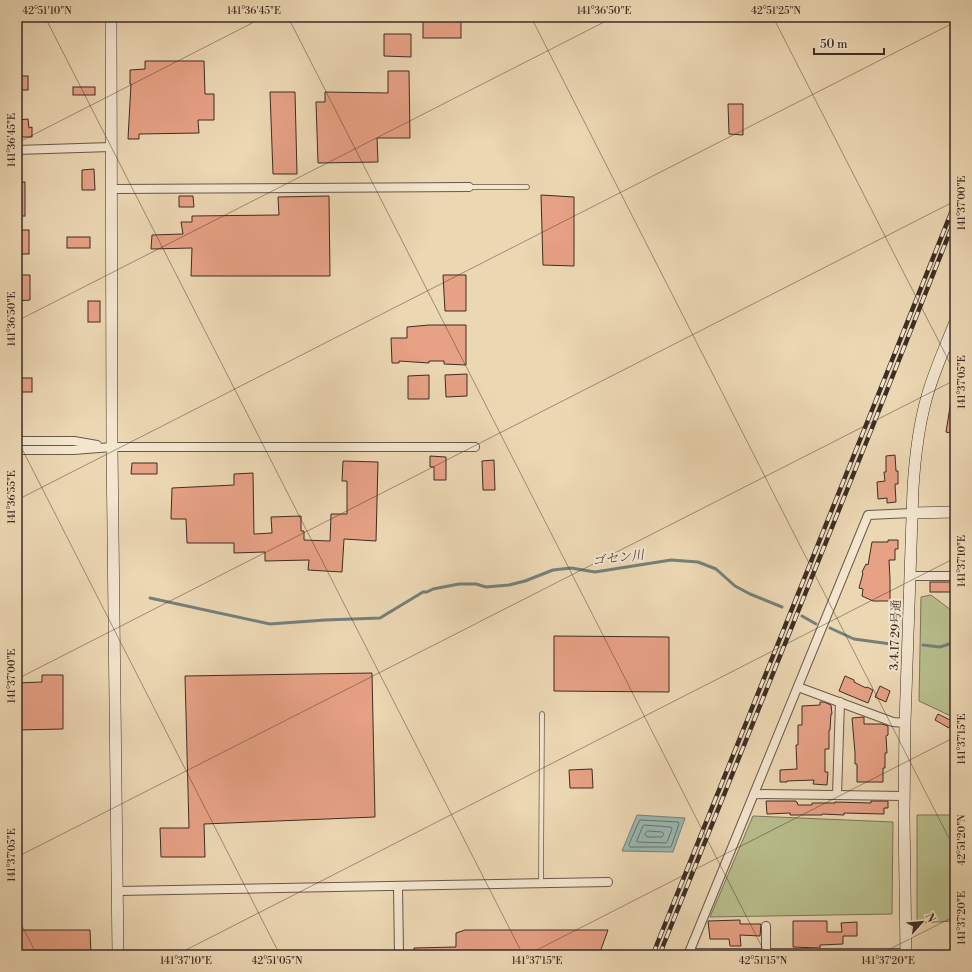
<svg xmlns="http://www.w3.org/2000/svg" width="972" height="972" font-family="'Libre Bodoni','Noto Serif JP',serif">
<rect width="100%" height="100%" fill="#ecd7b3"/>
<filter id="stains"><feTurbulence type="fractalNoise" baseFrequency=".005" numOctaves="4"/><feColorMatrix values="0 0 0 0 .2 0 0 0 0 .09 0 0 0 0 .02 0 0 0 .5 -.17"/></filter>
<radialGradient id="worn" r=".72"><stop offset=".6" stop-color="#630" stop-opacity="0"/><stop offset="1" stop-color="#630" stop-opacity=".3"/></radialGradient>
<g fill="#b8be8c" stroke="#7a7658">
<path d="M931 595 955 613V718L919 701 921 597Z"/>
<path d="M917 815H955V921L917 923Z"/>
<path d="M753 816 893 822 892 914 710 917Z"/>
</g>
<path fill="#99b8b2" stroke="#74807a" d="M637 815 685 818 673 852 622 851Z"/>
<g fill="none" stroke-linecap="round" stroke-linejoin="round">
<g stroke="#6b726c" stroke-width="1">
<path d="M640 820 678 822 679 824 671 847H630L629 845Z"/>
<path d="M644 825 671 827 672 829 667 842 666 843 637 842V840L643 826Z"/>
<path d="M648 831 662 832 664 834 662 837H647L645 834Z"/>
</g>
<g stroke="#74807a" stroke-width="3">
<path d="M150 598 270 624 325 620 380 618 423 592H427L433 589 459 584H476L486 587 509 585 525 581 553 570 571 568 595 572 671 560 698 562 716 569 735 586 750 594 782 607"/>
<path d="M802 616 816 624"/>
<path d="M830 628 854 639 898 645"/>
<path d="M923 645 940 647 955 642"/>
</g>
</g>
<g fill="#e7a185" stroke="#3d2d25">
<rect x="423" y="17" width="38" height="21"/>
<path d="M384 34H411V57L384 56Z"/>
<path d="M145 61H204L205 94H214V120H198L199 133 139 134V139H128L131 84H130V70L145 69Z"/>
<path d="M388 71H409L410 138H377L378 162 318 163 316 102H325V92L388 93Z"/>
<rect x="17" y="76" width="11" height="14"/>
<rect x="73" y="87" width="22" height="8"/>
<path d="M270 92H295L297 174H273Z"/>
<path d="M728 104H743V135L729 134Z"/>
<path d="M28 119 29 128 32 127V137H19L17 120Z"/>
<path d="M94 169 95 190H82V170Z"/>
<rect x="17" y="182" width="8" height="34"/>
<path d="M541 195 574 197V266L543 265Z"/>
<path d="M179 196H193L194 207H179Z"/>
<path d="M329 196 330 276H191L192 248 151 249 152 235 183 234 181 222H192V216L279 215 278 197Z"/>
<rect x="17" y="230" width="12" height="24"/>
<rect x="67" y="237" width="23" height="11"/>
<path d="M17 275H30V300L17 301Z"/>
<path d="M443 275H466V311H445Z"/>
<rect x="88" y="301" width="12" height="21"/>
<path d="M429 325H466V365L444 364V361H429V363L399 361V363H392L391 338H407V327Z"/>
<path d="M467 374V396L446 397 445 375Z"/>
<path d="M429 375V399H408V376Z"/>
<rect x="17" y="378" width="15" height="14"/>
<path d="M951 401H955V434L946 432Z"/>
<path d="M895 455 896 471H898V484H895L896 502 887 503V498L878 499 877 482 885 481 884 472H886V456Z"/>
<path d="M430 456 446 457V480H434V467H430Z"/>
<path d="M494 460 495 490H483L482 461Z"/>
<path d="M343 461 378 462 376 541 344 539 342 572 308 570 309 560 265 561V552L234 553V543H187L186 519H171L172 488 234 485V474L253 473 254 534 272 533 271 517 301 516V531H304V540L330 541 331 514H347V481H342Z"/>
<path d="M132 463H157V474H131Z"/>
<path d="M888 540H898V549H895V560H889L890 579V601H873L862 596 863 589 859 588 863 573 862 572 866 564 868 565 872 542H888Z"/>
<rect x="930" y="582" width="25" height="10"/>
<path d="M554 636 669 637V692L554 691Z"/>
<path d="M372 673 375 817 204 824 205 857H161L160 828H189L185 676Z"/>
<path d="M42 675H63V729L17 730V683L42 682Z"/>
<path d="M845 676 854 680V682L866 688 867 687 873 690 868 703 839 691Z"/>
<path d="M880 686 890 691 886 702 875 697Z"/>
<path d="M820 702H824L831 705 832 714H831L830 730H829V749H825V772H828L827 785 813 784 814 780 787 781V782H780V770L797 769 796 745H798V725H802V706L820 705Z"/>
<path d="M938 714 952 721 949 728 935 720Z"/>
<path d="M864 717V724H882L888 726V735L886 736 887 753H885V768H883V782H857V764H855V753L852 718Z"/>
<path d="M592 769 593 788H570L569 770Z"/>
<path d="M766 801H796V802H797L798 805H812V803H835V802L871 803V801H888V808H884V814L844 813V815L822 814V815H790V813L767 814Z"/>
<path d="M740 920V924H761L760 936 740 935 741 946H730L729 939H710L708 921Z"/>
<path d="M793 921H827V932H842L841 923 857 922V936H843V944L820 945V948L793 947Z"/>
<path d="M17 930H90L91 955H17Z"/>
<path d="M465 930H608L599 955H414V948L456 947V933Z"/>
</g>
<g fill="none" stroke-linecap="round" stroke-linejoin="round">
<defs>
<g id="lane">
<path d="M469 187H527"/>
<path d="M541 883 542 714"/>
</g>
<g id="street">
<path d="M17 150 111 147"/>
<path d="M112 189 469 187"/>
<path d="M945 346 955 350"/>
<path d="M17 441H74L97 445"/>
<path d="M17 450H74L112 447H475"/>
<path d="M910 576H955"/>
<path d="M798 687 893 722 905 723"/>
<path d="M754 794 904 796"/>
<path d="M837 795 840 702"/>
<path d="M398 886 399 955"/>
<path d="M118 891 608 882"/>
<path d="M766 926V955"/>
<path d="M689 953H906"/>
<path d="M688 955 868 515 912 513"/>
</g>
<g id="secondary">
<path d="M111 17 112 447 118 955"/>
<path d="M912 513 955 512"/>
<path d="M906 955 904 816 905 723 913 488C915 457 918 429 926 400 933 373 945 348 955 322"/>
</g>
</defs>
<use href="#lane" stroke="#695848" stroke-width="5.5"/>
<use href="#street" stroke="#695848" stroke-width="10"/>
<use href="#secondary" stroke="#3d2d25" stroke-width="12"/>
<use href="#lane" stroke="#f3e5ce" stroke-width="4"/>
<use href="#street" stroke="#f3e5ce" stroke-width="8"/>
<use href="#secondary" stroke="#f3e5ce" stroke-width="11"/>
<defs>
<g id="rail">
<path d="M653 955 657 944 864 430 955 203"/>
<path d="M660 955 663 946 870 433 955 219"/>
</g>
</defs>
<use href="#rail" stroke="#3d2d25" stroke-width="4.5"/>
<use href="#rail" stroke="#f3e5ce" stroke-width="3" stroke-dasharray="9" stroke-linecap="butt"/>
</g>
<path fill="none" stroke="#3d2d25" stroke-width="1" stroke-opacity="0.45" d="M45 17 523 955M288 17 766 955M531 17 955 850M773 17 955 373M17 143 264 17M17 321 614 17M17 439 280 955M17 500 955 22M17 679 955 201M17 857 955 380M17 916 37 955M176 955 955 558M527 955 955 737M878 955 955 916"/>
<g text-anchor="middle" stroke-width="4" stroke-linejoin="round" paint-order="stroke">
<g font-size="12" fill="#3d2d25" stroke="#f3e5ce">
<text transform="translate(895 635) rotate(-88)" y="4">3.4.17 29号通</text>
</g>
<g font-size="13" font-style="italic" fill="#4f4941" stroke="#f3e5ce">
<text transform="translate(618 557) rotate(-7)" y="5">ゴセン川</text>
</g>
</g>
<rect width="972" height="972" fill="none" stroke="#ecd7b3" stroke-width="44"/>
<g transform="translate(922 922) rotate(63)" stroke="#f3e5ce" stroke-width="3" paint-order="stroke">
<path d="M0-3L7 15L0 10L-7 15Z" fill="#3d2d25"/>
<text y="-6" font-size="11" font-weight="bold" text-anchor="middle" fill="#3d2d25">N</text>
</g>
<path d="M814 48v6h70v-6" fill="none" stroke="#3d2d25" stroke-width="2"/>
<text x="820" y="48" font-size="12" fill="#3d2d25" stroke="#f3e5ce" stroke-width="3" paint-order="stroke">50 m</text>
<rect x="22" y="22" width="928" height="928" fill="none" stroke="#3d2d25" stroke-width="1.5"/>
<g font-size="10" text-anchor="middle" fill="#3d2d25">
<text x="47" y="14">42°51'10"N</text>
<text x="254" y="14">141°36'45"E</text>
<text x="604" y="14">141°36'50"E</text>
<text x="776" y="14">42°51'25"N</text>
<text transform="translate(11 140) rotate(-90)" y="4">141°36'45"E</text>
<text transform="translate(961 203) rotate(-90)" y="4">141°37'00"E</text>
<text transform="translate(11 319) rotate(-90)" y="4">141°36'50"E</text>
<text transform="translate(961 382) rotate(-90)" y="4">141°37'05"E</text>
<text transform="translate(11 497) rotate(-90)" y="4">141°36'55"E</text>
<text transform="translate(961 561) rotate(-90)" y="4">141°37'10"E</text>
<text transform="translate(11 676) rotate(-90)" y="4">141°37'00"E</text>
<text transform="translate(961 739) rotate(-90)" y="4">141°37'15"E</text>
<text transform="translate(961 840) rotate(-90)" y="4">42°51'20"N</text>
<text transform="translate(11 855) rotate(-90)" y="4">141°37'05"E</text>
<text transform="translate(961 918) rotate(-90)" y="4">141°37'20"E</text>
<text x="186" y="964">141°37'10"E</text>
<text x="277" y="964">42°51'05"N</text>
<text x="537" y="964">141°37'15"E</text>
<text x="763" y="964">42°51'15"N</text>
<text x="888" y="964">141°37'20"E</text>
</g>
<rect width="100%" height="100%" filter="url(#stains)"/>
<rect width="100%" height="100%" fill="url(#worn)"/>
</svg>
